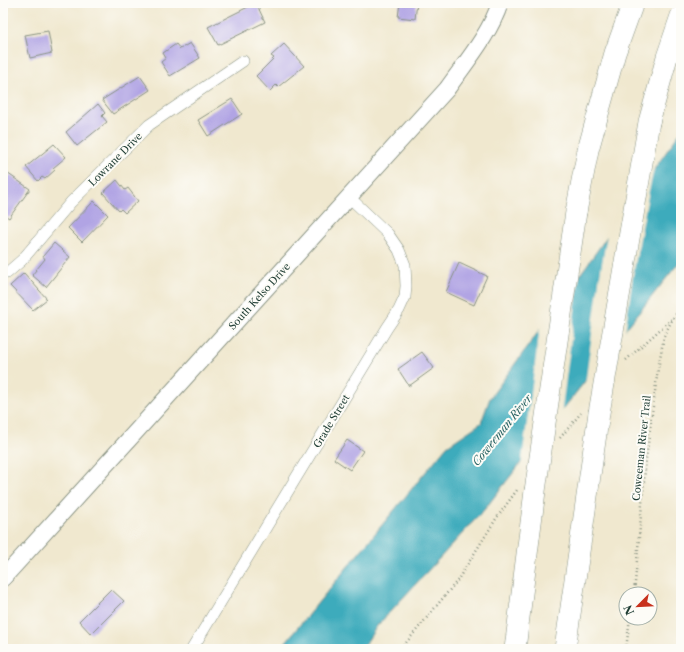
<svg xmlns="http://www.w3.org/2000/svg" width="684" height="652" font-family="'Libre Caslon Text',serif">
<rect width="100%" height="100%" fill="#fdfcf7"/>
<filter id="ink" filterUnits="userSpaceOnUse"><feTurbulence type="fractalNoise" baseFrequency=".025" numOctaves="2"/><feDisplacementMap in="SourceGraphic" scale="8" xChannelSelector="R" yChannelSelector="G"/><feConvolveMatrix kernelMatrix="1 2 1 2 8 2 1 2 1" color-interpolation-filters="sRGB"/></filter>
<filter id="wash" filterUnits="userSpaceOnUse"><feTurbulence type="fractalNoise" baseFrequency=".012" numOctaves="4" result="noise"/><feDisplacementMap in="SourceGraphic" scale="16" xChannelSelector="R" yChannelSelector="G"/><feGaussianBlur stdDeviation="0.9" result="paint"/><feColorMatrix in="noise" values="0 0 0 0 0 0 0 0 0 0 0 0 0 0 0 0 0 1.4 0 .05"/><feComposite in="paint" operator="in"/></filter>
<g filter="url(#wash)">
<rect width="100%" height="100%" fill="#f0e8cf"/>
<path fill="#3eabbc" stroke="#2e7478" d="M681 131V260L633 320 484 510 377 626 362 649H280L447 446 481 423 490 398 587 265Z"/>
<g fill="#f0e8cf">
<path d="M655 165 649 191 633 275 625 334 585 385 599 281 607 234Z"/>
<path d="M580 272 561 416 521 466 540 327Z"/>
</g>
<g id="blocks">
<g fill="#b1a4e4">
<path d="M256 3 265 22 218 45 208 27Z"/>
<path d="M400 3H417L415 19 398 17Z"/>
<path d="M48 31 52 53 30 58 25 35Z"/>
<path d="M190 43 200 58 170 76 161 62 166 58 163 53 176 44 180 49Z"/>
<path d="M284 44 304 66 278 87 276 85 270 91 256 76 274 58 271 56Z"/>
<path d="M140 76 150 90 113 114 102 100Z"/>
<path d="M232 99 242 114 208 136 198 120Z"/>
<path d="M98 104 105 113 102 116 107 122 77 146 66 132Z"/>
<path d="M54 144 66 157 53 168 55 170 45 179 42 177 38 181 26 167Z"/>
<path d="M4 171 30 189 9 218 3 214V172Z"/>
<path d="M117 180 125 190 128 188 138 201 125 213 121 209 119 211 103 193Z"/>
<path d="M94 201 108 215 82 242 68 228Z"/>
<path d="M54 243 70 257 46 287 32 275 45 259 43 256Z"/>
<path d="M459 263 487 276 474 305 446 292Z"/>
<path d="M24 273 47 299 33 310 10 286Z"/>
<path d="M422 352 434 368 409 386 398 369Z"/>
<path d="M347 440 363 451 350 470 334 459Z"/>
<path d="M111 589 124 601 91 634 79 621Z"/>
</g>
</g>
</g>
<g filter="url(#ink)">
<use href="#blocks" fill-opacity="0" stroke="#889282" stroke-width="1"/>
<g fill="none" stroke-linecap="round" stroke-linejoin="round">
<defs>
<g id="street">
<path d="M3 274 7 273 22 260 71 202 149 125 243 61"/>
<path d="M192 649 387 328 399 310 405 297 406 286 405 265 399 250 388 234 349 197"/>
</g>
<path id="secondary" d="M3 578 447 89C466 62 490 34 500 3"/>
<g id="highway">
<path d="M649 122 667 57 681 16"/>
<path d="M576 212 588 150 615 53 633 3"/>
<path d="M515 649 535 491"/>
<path d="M565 649 599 413"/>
</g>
</defs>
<use href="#street" stroke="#889282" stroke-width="12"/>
<use href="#secondary" stroke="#889282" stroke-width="18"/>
<use href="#highway" stroke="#889282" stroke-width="22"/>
<g stroke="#889282" stroke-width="2.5" stroke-dasharray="1 3" stroke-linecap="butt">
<path d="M626 360 673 318"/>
<path d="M560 438 581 413"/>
<path d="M634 594 646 459 658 369 664 336 673 318 681 308"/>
<path d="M401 649 457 581 496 519 517 490"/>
<path d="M626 649 630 618"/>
</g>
<use href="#street" stroke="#fff" stroke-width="11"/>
<use href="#secondary" stroke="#fff" stroke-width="16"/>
<use href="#highway" stroke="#fff" stroke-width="21"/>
<defs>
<g id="highway-bridge">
<path d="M599 413 649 122"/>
<path d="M535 491 576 212"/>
</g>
</defs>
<use href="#highway-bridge" stroke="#889282" stroke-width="22" stroke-linecap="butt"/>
<use href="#highway-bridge" stroke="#fff" stroke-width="21"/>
</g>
</g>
<g text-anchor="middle" stroke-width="4" stroke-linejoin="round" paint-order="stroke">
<g font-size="10" fill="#1f3d34" stroke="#fdfcf7">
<text transform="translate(115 159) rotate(-45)" y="4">Lowrane Drive</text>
<text transform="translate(259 296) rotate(-48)" y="4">South Kelso Drive</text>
<text transform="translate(331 421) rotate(-59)" y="4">Grade Street</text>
<text transform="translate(641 448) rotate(-84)" y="4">Coweeman River Trail</text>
</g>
<g font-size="11" font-style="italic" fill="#2a6464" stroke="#fdfcf7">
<text transform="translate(502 430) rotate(-51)" y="4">Coweeman River</text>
</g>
</g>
<rect width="684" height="652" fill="none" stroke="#fdfcf7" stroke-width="16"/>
<g transform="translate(638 606) rotate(246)"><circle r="19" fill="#fdfcf7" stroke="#a4b0a9"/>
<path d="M0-3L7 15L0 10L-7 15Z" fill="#c8321e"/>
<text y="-6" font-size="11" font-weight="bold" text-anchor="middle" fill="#1f3d34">N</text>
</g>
</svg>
